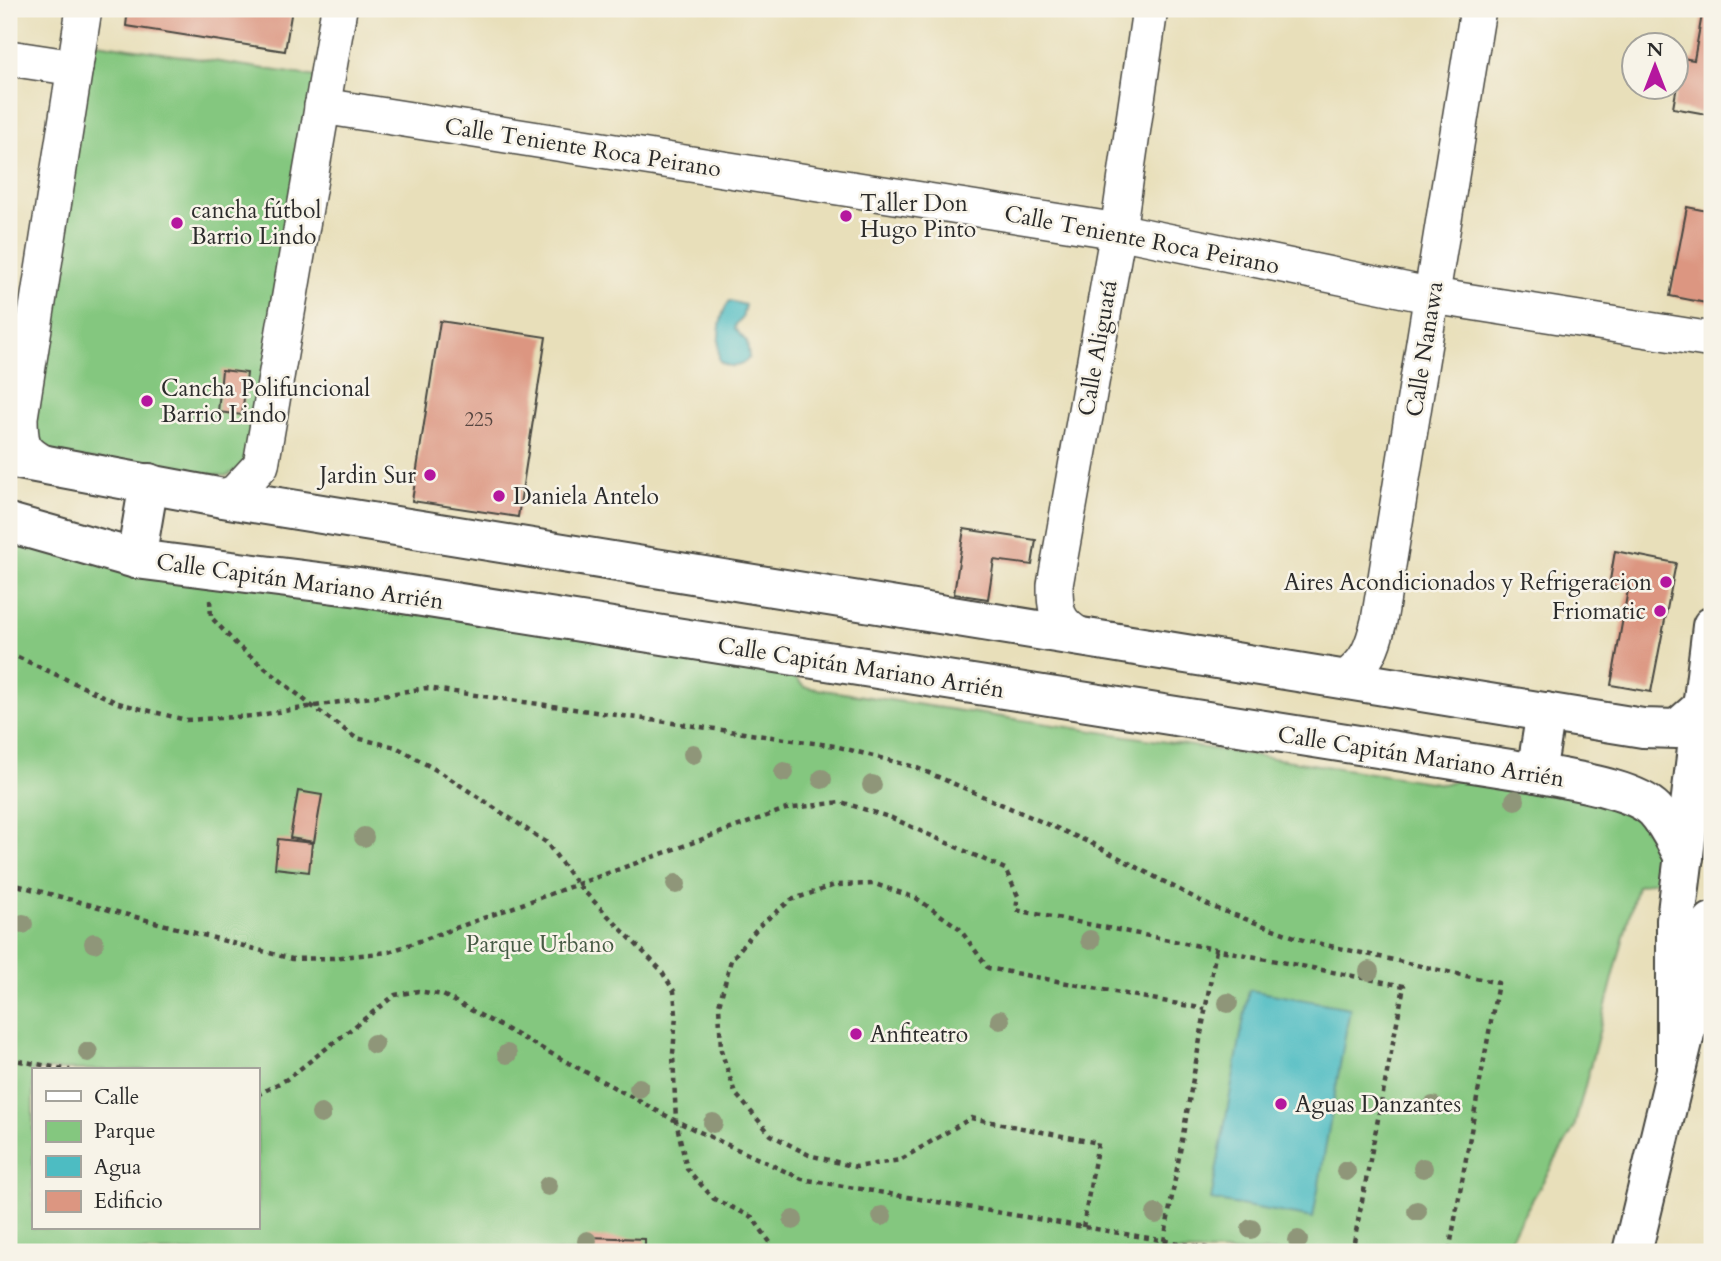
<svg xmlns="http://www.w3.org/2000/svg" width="1721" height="1261" font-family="Cardo,serif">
<rect width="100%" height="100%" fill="#f7f3e8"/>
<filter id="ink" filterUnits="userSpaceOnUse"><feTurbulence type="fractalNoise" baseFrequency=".0143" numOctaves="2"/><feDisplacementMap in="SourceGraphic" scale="14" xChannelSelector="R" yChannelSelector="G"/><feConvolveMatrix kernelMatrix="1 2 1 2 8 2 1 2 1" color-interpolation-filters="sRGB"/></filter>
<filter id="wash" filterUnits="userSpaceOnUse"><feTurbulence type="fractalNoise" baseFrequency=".00686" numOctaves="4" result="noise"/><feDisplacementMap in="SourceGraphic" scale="28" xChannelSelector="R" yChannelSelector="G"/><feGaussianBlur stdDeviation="1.57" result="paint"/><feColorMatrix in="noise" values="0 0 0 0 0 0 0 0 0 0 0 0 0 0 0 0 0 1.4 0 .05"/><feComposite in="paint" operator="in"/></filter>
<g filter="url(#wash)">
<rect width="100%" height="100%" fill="#e8dfba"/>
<g fill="#84c77f" stroke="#587955" stroke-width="2" fill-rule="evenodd">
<path d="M91 42 317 77 253 449 238 469 226 476 57 455 41 442 35 424Z"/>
<path d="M9 535 788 670 804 687 1443 784 1482 773 1623 801 1664 851 1661 879 1637 886 1574 1128 1502 1252H9ZM33 1070H257V1228H33Z"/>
</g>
<g fill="#4dbcc2" stroke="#3c7476" stroke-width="2">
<path d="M730 301 745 305 742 319 736 324 735 329 747 342 749 358C741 368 728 369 719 360 718 342 718 314 730 301Z"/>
<path d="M1249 990 1350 1008 1313 1218 1211 1200Z"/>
</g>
<g id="blocks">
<g fill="#dc9681">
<path d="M128 9H292L285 51 126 26Z"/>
<path d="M1703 9H1712V115L1673 108 1682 58 1694 60Z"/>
<path d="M1687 207 1712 212 1711 304 1670 296Z"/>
<path d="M440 321 546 337 518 517 412 501Z"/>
<path d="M222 370 247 373 242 415 218 412Z"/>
<path d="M964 529 1036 540 1032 565 994 560 988 599 954 594Z"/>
<path d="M1615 551 1676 563 1651 692 1611 685 1628 590 1609 586Z"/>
<path d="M298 791 322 795 314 842 290 838Z"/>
<path d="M278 839 312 843 309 872 275 868Z"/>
<path d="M588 1237 645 1239V1252H588Z"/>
</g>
</g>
</g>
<g filter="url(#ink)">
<use href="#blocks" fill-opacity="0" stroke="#474640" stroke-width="2"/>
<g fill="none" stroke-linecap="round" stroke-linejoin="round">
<defs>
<g id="minor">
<path d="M9 58 75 68"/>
<path d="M322 106 1118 231 1433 296 1712 340"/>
<path d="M44 463C21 451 20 442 20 417L84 9"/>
<path d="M223 498 236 492 261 465 339 9"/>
<path d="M1079 635C1056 622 1055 610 1055 585L1118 231 1150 9"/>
<path d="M1345 678C1367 664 1373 646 1379 621L1478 9"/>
</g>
<g id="tertiary">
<path d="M9 458 223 498 1643 728 1677 729 1700 709"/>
<path d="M9 523 136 559 359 587 1536 773C1568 780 1633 788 1655 810 1668 824 1675 841 1684 857"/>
<path d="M136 559 149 483"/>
<path d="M1536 773 1546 712"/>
</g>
<g id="primary">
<path d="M1676 1067V920L1712 626"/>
<path d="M1632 1252 1712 922"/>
</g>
</defs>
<use href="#minor" stroke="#474640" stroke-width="38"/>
<use href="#tertiary" stroke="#474640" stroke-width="42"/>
<use href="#primary" stroke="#474640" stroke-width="42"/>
<g stroke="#474640" stroke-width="4.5" stroke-dasharray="5 5" stroke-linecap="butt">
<path d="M210 600 211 617 238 646 312 706 356 738 396 747 443 774 546 842 577 884 660 969 674 991 676 1015 673 1054 676 1121 687 1169 714 1199 752 1217 777 1252"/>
<path d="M9 653 118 703 186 720 253 716 426 688 835 746 915 767 1091 843 1210 906 1303 940 1498 983 1449 1252"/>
<path d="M9 883 292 959 333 958 389 952 786 809 841 802 892 818 1005 869 1018 896 1016 910 1404 986 1352 1252"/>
<path d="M9 1059 70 1070"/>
<path d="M257 1095 287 1079 395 995 418 991 443 995 676 1121 802 1179 1231 1252"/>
<path d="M1083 1227 1098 1143 971 1118 900 1160 856 1167 809 1155 771 1135 735 1093 721 1050 719 1005 731 960 759 926 791 900 835 885 875 884 916 898 959 928 988 968 1205 1009"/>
<path d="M1164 1241 1216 950"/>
<path d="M1481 1249 1493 1252"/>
</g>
<use href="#minor" stroke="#fff" stroke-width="35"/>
<use href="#tertiary" stroke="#fff" stroke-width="38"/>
<use href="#primary" stroke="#fff" stroke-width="38"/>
</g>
<g fill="#8f9679">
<circle cx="693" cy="754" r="10"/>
<circle cx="784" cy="772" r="10"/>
<circle cx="822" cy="779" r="10"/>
<circle cx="872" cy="785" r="10"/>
<circle cx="1515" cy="800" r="10"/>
<circle cx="364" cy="837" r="10"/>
<circle cx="676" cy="884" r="10"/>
<circle cx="23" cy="924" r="10"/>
<circle cx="1090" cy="940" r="10"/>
<circle cx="94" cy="943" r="10"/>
<circle cx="1369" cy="971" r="10"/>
<circle cx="1228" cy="1003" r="10"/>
<circle cx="1000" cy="1020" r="10"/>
<circle cx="374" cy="1044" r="10"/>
<circle cx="88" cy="1052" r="10"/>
<circle cx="507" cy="1054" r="10"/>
<circle cx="639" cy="1088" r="10"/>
<circle cx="1433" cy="1106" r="10"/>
<circle cx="321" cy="1114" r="10"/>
<circle cx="713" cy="1123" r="10"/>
<circle cx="1423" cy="1168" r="10"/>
<circle cx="1346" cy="1171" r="10"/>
<circle cx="548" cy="1186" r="10"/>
<circle cx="1417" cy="1211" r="10"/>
<circle cx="1156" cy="1214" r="10"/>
<circle cx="882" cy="1216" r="10"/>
<circle cx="793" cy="1220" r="10"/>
<circle cx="1251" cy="1229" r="10"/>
<circle cx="1298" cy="1240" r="10"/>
<circle cx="587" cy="1241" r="10"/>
</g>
</g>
<g fill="#b5179e" stroke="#f7f3e8" stroke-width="2.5">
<circle cx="846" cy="216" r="7"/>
<circle cx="177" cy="223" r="7"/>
<circle cx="147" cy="401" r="7"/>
<circle cx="430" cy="475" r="7"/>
<circle cx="499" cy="496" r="7"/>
<circle cx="1666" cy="582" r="7"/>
<circle cx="1660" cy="611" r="7"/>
<circle cx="856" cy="1034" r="7"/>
<circle cx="1281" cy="1104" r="7"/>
</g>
<g text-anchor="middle" stroke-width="5" stroke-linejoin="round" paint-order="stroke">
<g font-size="19" fill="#574640">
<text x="479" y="426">225</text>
</g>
<g font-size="23" fill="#2b2b2b" stroke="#f7f3e8">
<text transform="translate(583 147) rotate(9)" y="8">Calle Teniente Roca Peirano</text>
<text transform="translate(1142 239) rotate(11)" y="8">Calle Teniente Roca Peirano</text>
<text transform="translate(1097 348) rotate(-80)" y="8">Calle Aliguatá</text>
<text transform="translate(1424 349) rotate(-81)" y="8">Calle Nanawa</text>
<text transform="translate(300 581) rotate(8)" y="8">Calle Capitán Mariano Arrién</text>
<text transform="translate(861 667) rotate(9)" y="8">Calle Capitán Mariano Arrién</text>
<text transform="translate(1421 756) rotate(9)" y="8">Calle Capitán Mariano Arrién</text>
</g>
<g font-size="23" fill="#2b2b2b" stroke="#f7f3e8" text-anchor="start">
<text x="860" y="211">Taller Don<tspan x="860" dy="26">Hugo Pinto</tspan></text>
<text x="191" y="218">cancha fútbol<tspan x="191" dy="26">Barrio Lindo</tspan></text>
<text x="161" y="396">Cancha Polifuncional<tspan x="161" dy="26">Barrio Lindo</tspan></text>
<text x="416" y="483" text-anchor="end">Jardin Sur</text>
<text x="513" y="504">Daniela Antelo</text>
<text x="1652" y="590" text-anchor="end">Aires Acondicionados y Refrigeracion</text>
<text x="1646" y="619" text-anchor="end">Friomatic</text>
<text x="870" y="1042">Anfiteatro</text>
<text x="1295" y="1112">Aguas Danzantes</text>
</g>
<g font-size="23" fill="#465a44" stroke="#f7f3e8">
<text x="540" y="952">Parque Urbano</text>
</g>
</g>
<rect width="1721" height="1261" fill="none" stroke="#f7f3e8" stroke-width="35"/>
<rect x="32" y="1068" width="228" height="161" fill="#f7f3e8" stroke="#a5a39c" stroke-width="2"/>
<rect x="46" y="1091" width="35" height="10" fill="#ffffff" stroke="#a5a39c" stroke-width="2"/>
<text x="94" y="1104" font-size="21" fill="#2b2b2b">Calle</text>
<rect x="46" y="1121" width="35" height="21" fill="#84c77f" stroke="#a5a39c" stroke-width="2"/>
<text x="94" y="1138" font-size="21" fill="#2b2b2b">Parque</text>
<rect x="46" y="1156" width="35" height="21" fill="#4dbcc2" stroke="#a5a39c" stroke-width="2"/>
<text x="94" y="1174" font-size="21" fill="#2b2b2b">Agua</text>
<rect x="46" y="1191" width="35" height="21" fill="#dc9681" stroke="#a5a39c" stroke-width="2"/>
<text x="94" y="1208" font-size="21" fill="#2b2b2b">Edificio</text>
<g transform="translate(1655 66)"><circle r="33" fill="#f7f3e8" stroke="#a5a39c" stroke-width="2"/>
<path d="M0-5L12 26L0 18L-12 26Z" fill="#b5179e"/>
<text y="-10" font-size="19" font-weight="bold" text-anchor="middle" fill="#2b2b2b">N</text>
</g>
</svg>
